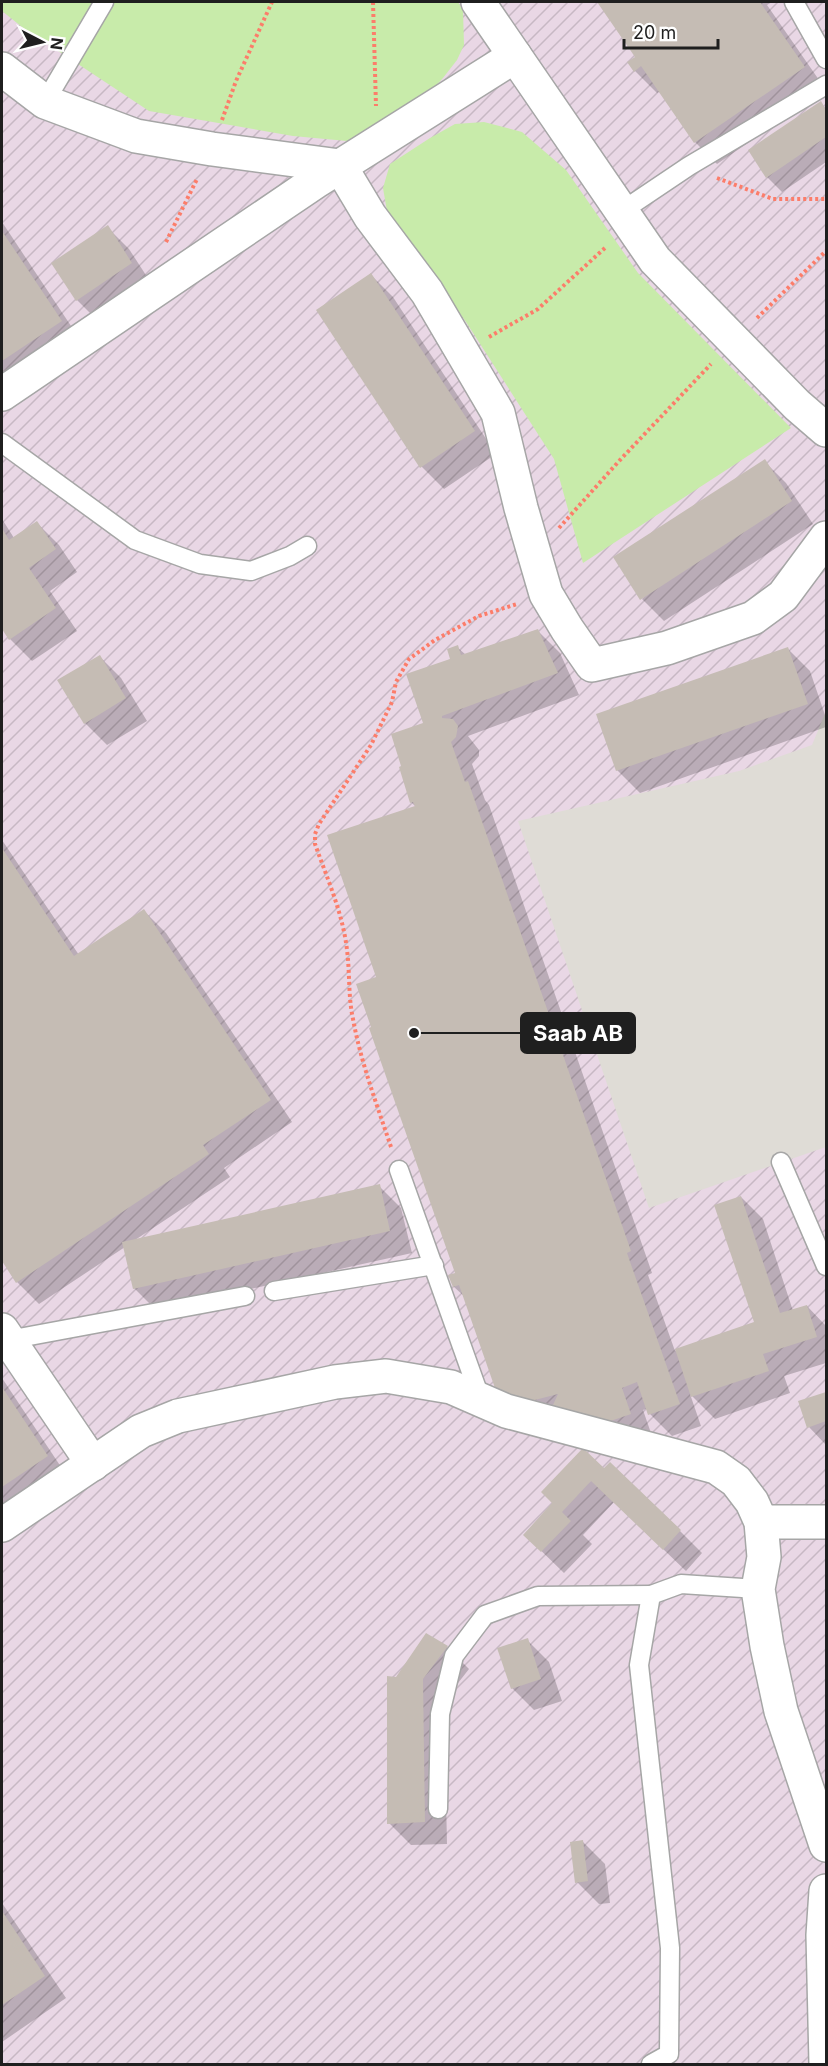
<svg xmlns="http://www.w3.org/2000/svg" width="828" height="2066" font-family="Inter,sans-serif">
<defs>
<pattern id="industrial-furrows" width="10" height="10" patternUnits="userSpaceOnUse" patternTransform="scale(1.5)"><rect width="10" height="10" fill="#e9d7e5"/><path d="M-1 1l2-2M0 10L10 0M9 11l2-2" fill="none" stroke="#c7b8c4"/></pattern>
</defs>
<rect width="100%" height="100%" fill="#f0ede5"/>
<rect fill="url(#industrial-furrows)" x="2" y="2" width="824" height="2062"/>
<path fill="#dfdcd6" d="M826 711V1147L649 1208 518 821 739 771 812 745Z"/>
<g fill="#c8ebaa">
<path d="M2 2H458L463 10 464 45 457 60 443 78 433 89 373 129 347 141 293 136 149 111 22 27 2 11Z"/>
<path d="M484 122 522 132 566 170 638 273 791 428 583 563 554 459 466 322 387 211 383 188 390 164 430 138 455 124Z"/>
</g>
<g fill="#0003">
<path d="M599 2H772L767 5 826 90 717 164 695 142 660 91 657 93 635 71 637 57Z"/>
<path d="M821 103 826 109V162L782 192 767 177Z"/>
<path d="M2 222 83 344 2 398Z"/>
<path d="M107 227 129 249 153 286 99 322 77 300Z"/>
<path d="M371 275 393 297 496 454 444 489 422 467Z"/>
<path d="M764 461 786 483 813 524 664 621 642 599Z"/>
<path d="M2 519 14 538 37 523 59 545 77 572 50 591 77 631 32 661 10 639 2 627Z"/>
<path d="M537 630 560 653 579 695 468 736 479 750V756L472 764 485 800 489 805 652 1273 648 1275 675 1351 756 1323 741 1197 763 1219 793 1311 807 1306 826 1326V1363L784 1376 790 1393 715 1419 690 1394 701 1426 672 1436 650 1414 648 1408 643 1410 652 1436 520 1413 465 1297 454 1287 450 1276 456 1274 378 978 416 807 411 802 424 724 457 647 466 655Z"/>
<path d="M788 649 810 671 826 718V727L640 793 617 770Z"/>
<path d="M99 656 121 678 147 721 107 745 85 723Z"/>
<path d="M2 840 79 955 144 911 166 933 292 1122 224 1168 230 1177 135 1240 379 1186 401 1208 412 1253 156 1310 134 1288 125 1247 39 1304 17 1282 2 1259Z"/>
<path d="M2 1378 69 1479 2 1524Z"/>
<path d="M826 1393V1445L809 1427 800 1402Z"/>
<path d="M604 1470 680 1531 702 1553 686 1571 614 1502 583 1535 592 1544 564 1573 525 1535Z"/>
<path d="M427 1635 447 1647 469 1669 444 1701 447 1844 411 1845 389 1823 397 1678Z"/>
<path d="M527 1640 549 1662 562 1701 534 1710 512 1688Z"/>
<path d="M583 1842 605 1864 610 1903 599 1904 577 1882Z"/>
<path d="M2 1903 66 1998 2 2042Z"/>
</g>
<g fill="#c5bcb4">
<path d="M597 2H760L805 67 694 143 641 66 634 72 627 62 635 57Z"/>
<path d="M821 101 826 110V137L766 178 748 150Z"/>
<path d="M108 225 132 263 76 301 51 263Z"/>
<path d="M2 231 62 321 2 361Z"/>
<path d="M371 273 475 431 420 468 316 310Z"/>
<path d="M765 459 792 501 640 600 613 557Z"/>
<path d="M37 521 56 549 29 568 56 608 9 640 2 629V528L9 540Z"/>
<path d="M538 629 558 673 442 716V718L453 719 458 726 456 737 451 742 465 782 468 781 631 1251 627 1253 680 1404 648 1415 637 1382 622 1388 631 1414 602 1424 553 1405 558 1394 527 1402 496 1391 459 1285 453 1287 448 1275 455 1273 369 1028 371 1027 356 984 376 977 327 835 415 806 413 802 410 803 399 767 401 766 391 734 423 723 406 674 450 659 447 649 458 645 461 655Z"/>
<path d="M788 647 808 704 616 771 596 714Z"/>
<path d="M100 655 126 698 84 724 57 680Z"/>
<path d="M2 848 74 956 144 909 271 1100 203 1145 209 1154 16 1283 2 1261Z"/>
<path d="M380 1184 390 1231 133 1289 122 1242Z"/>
<path d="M741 1196 780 1313 807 1305 817 1337 763 1354 769 1371 691 1397 675 1349 754 1322 714 1205Z"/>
<path d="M2 1387 48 1456 2 1487Z"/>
<path d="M826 1392V1421L807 1428 798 1401Z"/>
<path d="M583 1448 604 1468 610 1462 681 1530 663 1550 591 1481 562 1512 571 1521 541 1552 523 1535 552 1503 541 1492Z"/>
<path d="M426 1633 448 1646 423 1679 425 1822 387 1824V1676L396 1677Z"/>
<path d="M528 1638 541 1679 511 1689 497 1648Z"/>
<path d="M583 1840 588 1881 575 1883 570 1842Z"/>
<path d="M2 1911 45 1976 2 2005Z"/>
</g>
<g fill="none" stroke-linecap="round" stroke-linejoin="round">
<defs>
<g id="lane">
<path d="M794 2 826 59"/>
<path d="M45 102 104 2"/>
<path d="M622 211 689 166 826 85"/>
<path d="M2 443 135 540 200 564 251 571 290 556 307 546"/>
<path d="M781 1162 826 1266"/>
<path d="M399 1170 481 1400"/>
<path d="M274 1291 434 1265"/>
<path d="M8 1340 245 1296"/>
<path d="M438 1809 440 1714 454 1656 485 1615 538 1596 651 1595"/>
<path d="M651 2064 669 2054 670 1948 639 1665 651 1595 681 1584 758 1589"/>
</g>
<g id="street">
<path d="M478 2 655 260 797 405 826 430"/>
<path d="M2 69 45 102 136 136 212 149 340 166 370 216 427 292 498 413 521 508 546 594 567 629 592 665 667 648 753 618 783 596 826 538"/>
<path d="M2 394 315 182 515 56"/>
<path d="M2 1330 93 1464"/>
<path d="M761 1522H826"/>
<path d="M2 1525 141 1431 178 1416 335 1382 386 1376 451 1387 506 1411 716 1467 736 1481 752 1502 761 1522 764 1557 758 1589 767 1646 781 1711 826 1845"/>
<path d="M826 2064 823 1935 826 1891"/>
</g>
</defs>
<use href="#lane" stroke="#a6a6a6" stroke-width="21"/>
<use href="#street" stroke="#a6a6a6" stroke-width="36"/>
<g stroke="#fc7d6a" stroke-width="4" stroke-dasharray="3 3" stroke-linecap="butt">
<path d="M373 2 376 106"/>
<path d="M222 120 236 81 272 2"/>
<path d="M717 178 773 199H826"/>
<path d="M166 242 197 179"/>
<path d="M757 318 826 251"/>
<path d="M489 337 538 309 606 247"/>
<path d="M559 528 620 460 711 364"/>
<path d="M391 1147C377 1105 361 1063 353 1019 348 996 350 973 347 950 343 914 327 878 315 844V834L319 824 371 745 392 702 396 682 409 659 435 640 479 616 517 604"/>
</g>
<use href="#lane" stroke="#fff" stroke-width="18"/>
<use href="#street" stroke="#fff" stroke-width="33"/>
</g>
<path fill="none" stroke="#1f1f1f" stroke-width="2" d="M414 1033L521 1033"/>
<circle fill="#1f1f1f" stroke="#fff" stroke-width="2" cx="414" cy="1033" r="6"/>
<rect fill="#1f1f1f" stroke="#1f1f1f" stroke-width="2" x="521" y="1013" width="114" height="40" rx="6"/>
<g font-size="22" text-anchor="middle" font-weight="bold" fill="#fff">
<text x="578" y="1041">Saab AB</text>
</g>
<rect width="828" height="2066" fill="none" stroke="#1f1f1f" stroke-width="6"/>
<g transform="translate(42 42) rotate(97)" stroke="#ffffff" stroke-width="4.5" paint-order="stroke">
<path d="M0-4.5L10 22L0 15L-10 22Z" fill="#1f1f1f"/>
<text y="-9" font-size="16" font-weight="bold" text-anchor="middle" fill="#1f1f1f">N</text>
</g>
<path d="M624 39v9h94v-9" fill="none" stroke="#1f1f1f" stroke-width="3"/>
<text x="633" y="39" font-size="18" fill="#1f1f1f" stroke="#ffffff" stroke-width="4.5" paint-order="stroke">20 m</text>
</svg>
